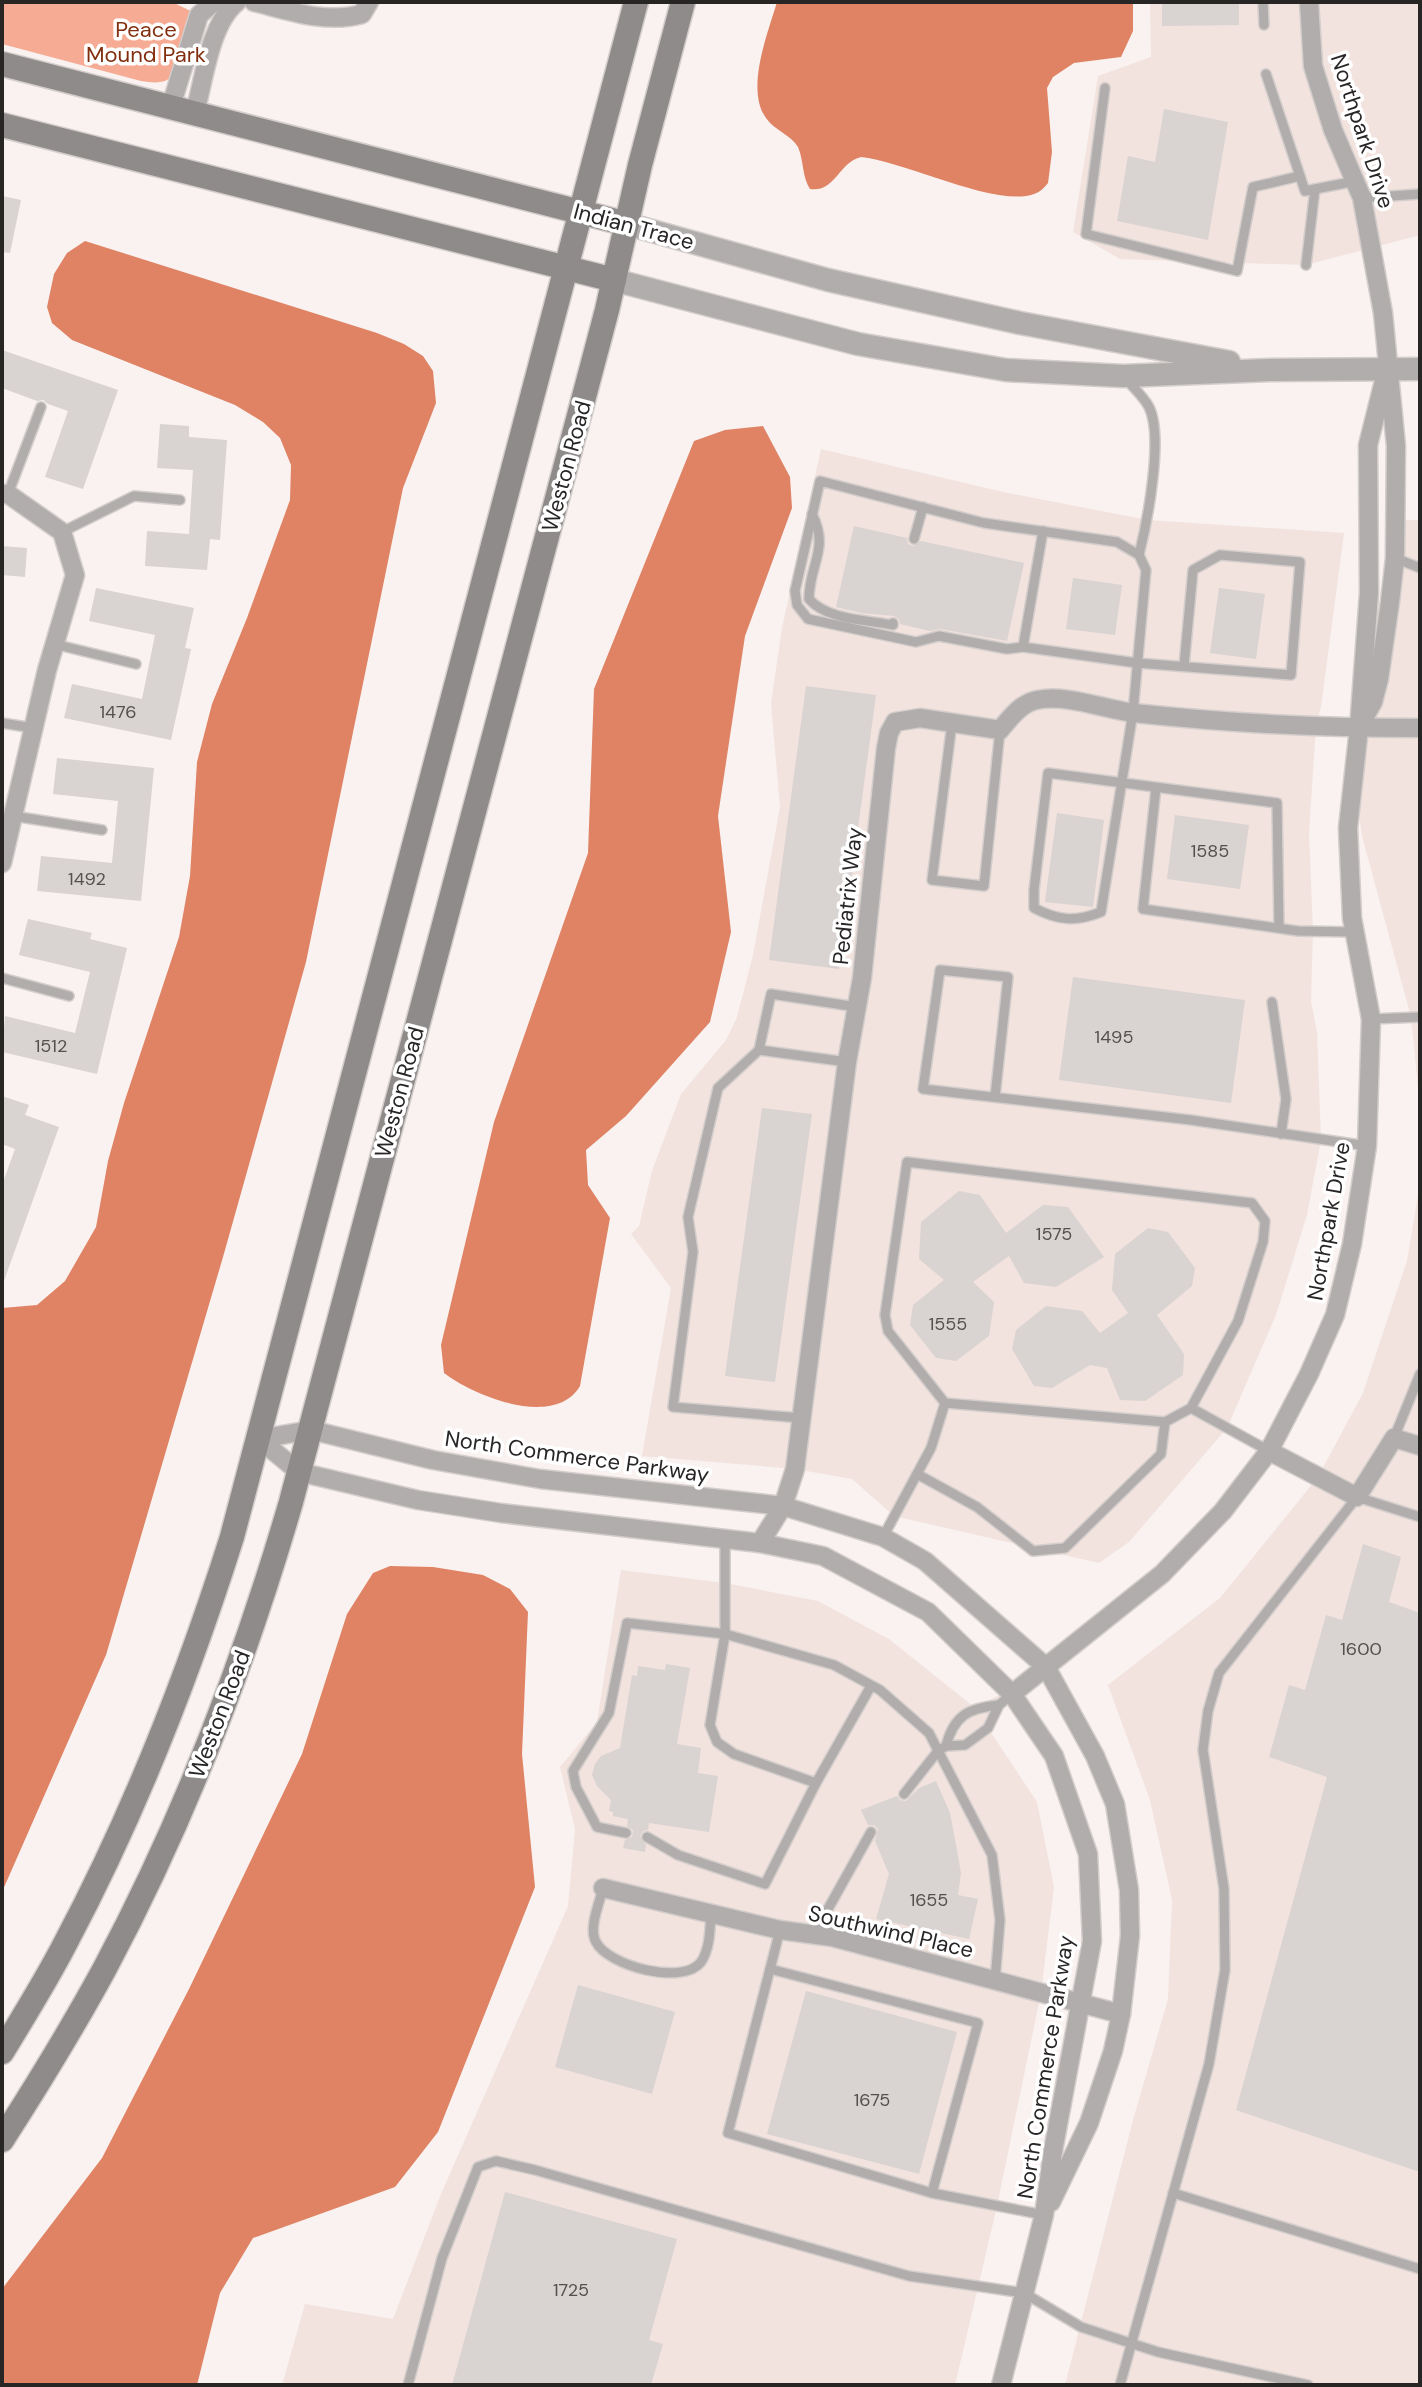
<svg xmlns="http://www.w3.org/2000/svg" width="1422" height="2387" font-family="'DM Sans',sans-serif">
<rect width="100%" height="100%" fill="#f9f2f0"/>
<g fill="#f2e3de">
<path d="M1150 2H1420V235L1306 265 1120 259 1073 232 1098 76 1151 57Z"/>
<path d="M821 449 1003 492 1148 520 1344 533 1321 707 1316 725 1309 833 1313 931 1311 1001 1317 1032 1321 1140 1307 1215 1276 1315 1227 1428 1129 1542 1099 1563 894 1516 852 1479 795 1469 642 1456 671 1288 631 1234 639 1226 652 1171 681 1094 726 1040 737 1017 753 955 780 807 771 703 782 628Z"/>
<path d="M1395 520H1420V1108L1411 1017 1362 836 1354 774 1373 702Z"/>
<path d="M1420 1183V2385H1065L1133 2120 1168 1999 1172 1900 1150 1800 1108 1685 1220 1598 1318 1477 1363 1393 1407 1261Z"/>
<path d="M621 1570 725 1583 818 1601 889 1639 974 1707 1008 1691 988 1728 1037 1802 1054 1887 1041 1993 997 2206 955 2385H282L305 2304 393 2319 441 2194 568 1906 575 1829 560 1767 597 1722Z"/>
</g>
<path fill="#f6ac94" d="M2 2H172L199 15C193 30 181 73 167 80 159 84 149 82 141 81L2 44Z"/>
<g fill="#df8364">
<path d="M777 2H1133V31L1121 57 1074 63 1053 77 1047 88 1052 152 1048 183C1044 188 1040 192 1034 194 996 208 904 161 861 157 839 162 835 193 810 189 802 177 804 161 798 147 791 135 774 130 766 118 745 89 768 33 777 2Z"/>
<path d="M85 241 377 333 404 344 423 356 433 371 436 403 403 488 306 962 223 1257 106 1655 2 1892V1308L37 1305 65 1281 96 1227 108 1161 124 1103 179 937 190 876 197 762 212 704 247 618 290 500 291 465 280 438 263 422 235 405 72 340 52 323 47 307 54 274 67 253Z"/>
<path d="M763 426 790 477 792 508 745 636 718 816 731 932 710 1022 626 1116 586 1150 588 1185 610 1218 580 1386C555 1429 474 1396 444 1373L441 1345 494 1122 588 853 594 689 694 441 725 430Z"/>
<path d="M390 1566 433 1567 483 1575 510 1589 528 1612 522 1754 535 1887 438 2132 395 2187 253 2238 220 2293 197 2385H2V2289L102 2158 189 1989 302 1754 347 1614 373 1573Z"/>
</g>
<g fill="#d9d3d1">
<path d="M1162 2H1239V25L1162 26Z"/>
<path d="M1164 109 1228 122 1208 240 1117 221 1128 156 1155 162Z"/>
<path d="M2 196 21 200 10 253 2 252Z"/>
<path d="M2 350 118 390 83 489 45 477 68 411 48 404 43 400 37 401 2 388Z"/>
<path d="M160 424 189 426V437L227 440 220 540 210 539 207 570 145 566 147 531 189 534 193 470 157 468Z"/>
<path d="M854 526 907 538 908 544 913 546 921 541 1024 563 1007 641 940 629 930 631 900 624 899 619 894 616 861 613 836 607Z"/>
<path d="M2 546 27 548 25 577 2 575Z"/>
<path d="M1073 578 1122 585 1115 635 1066 629Z"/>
<path d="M96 588 194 608 185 648 191 649 171 740 64 718 72 684 142 699 155 635 89 621Z"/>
<path d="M1219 588 1265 594 1256 659 1210 653Z"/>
<path d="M806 686 876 695 839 969 769 960Z"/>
<path d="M57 758 154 768 141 901 37 891 41 856 112 863 118 801 53 794Z"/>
<path d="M1057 813 1104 820 1093 907 1045 902Z"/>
<path d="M1175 815 1249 825 1240 889 1167 879Z"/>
<path d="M28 919 92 933 90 939 127 948 97 1074 2 1052 5 1016 75 1033 90 972 19 955Z"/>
<path d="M1073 977 1245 1000 1231 1103 1059 1080Z"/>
<path d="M2 1096 29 1105 25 1115 59 1127 4 1281H2V1185L15 1149 2 1144Z"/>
<path d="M762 1108 812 1114 775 1382 725 1376Z"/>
<path d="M959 1191 980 1195 1006 1233 1043 1205 1068 1207 1104 1257 1056 1287 1024 1283 1009 1256 973 1282 994 1302 989 1336 956 1361 936 1358 910 1325 913 1305 944 1280 919 1259 921 1222Z"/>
<path d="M1148 1228 1168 1232 1195 1268 1192 1286 1157 1315 1184 1354 1183 1375 1145 1401 1120 1400 1107 1368 1090 1365 1052 1388 1034 1386 1012 1349 1016 1330 1046 1306 1082 1311 1100 1333 1128 1313 1112 1290 1115 1254Z"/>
<path d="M1363 1544 1401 1557 1389 1602 1420 1613V2172L1236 2110 1327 1777 1269 1757 1289 1685 1305 1690 1326 1615 1342 1620Z"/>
<path d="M666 1664 690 1668 677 1744 701 1748 698 1773 718 1776 709 1832 649 1823 648 1830 643 1831 640 1836 646 1845 645 1852 623 1848 625 1840 632 1837 633 1830 627 1826 628 1819 613 1816V1812L609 1811 611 1800 597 1786 592 1775 595 1764 601 1756 620 1748 632 1675 637 1676 638 1666 665 1670Z"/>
<path d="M936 1781 950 1813 956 1845 961 1873 958 1895 978 1899 969 1939 876 1919 889 1874 875 1841 878 1829 874 1825H868L861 1810 897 1796 900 1800 906 1801 919 1788Z"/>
<path d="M578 1985 675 2012 652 2094 555 2067Z"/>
<path d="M806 1991 957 2032 919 2174 767 2134Z"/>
<path d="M505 2192 677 2239 649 2340 663 2344 651 2385H452Z"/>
</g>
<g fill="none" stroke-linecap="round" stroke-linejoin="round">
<defs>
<g id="service">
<path d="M1263 2 1264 25"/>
<path d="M1266 74 1305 191 1356 181"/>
<path d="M1105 88 1086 234 1237 271 1253 187 1300 176"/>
<path d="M1362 198 1420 194"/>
<path d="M1306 265 1315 189"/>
<path d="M1125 378C1133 387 1144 397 1149 407 1164 437 1147 523 1139 555"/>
<path d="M8 494 41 407"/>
<path d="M812 514C830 549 809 564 809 599 827 620 867 620 893 625V623"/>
<path d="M1043 531 1023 647 1137 663 1291 675 1300 562 1220 555 1193 570 1184 666"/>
<path d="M62 532 134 496 180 500"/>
<path d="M914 539 923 507"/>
<path d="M1395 558 1420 568"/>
<path d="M54 644 136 664"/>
<path d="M1023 647 1007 649 939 636 916 642 808 619 797 605 795 591 820 481 984 523 1117 542 1139 555 1146 570 1133 712 1101 912C1076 922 1059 921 1034 908V890L1048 773 1277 803 1279 928"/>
<path d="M2 723 33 728"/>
<path d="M952 723 932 880 984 886 1000 730"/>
<path d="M1156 788 1143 909 1298 931 1355 932"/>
<path d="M13 816 102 830"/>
<path d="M2 978 69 996"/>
<path d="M1272 1002 1286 1099 1281 1134"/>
<path d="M1371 1019 1420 1017"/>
<path d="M759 1050 771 994 857 1007"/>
<path d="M995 1097 1008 977 940 970 923 1089 1191 1120 1367 1146"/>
<path d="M1191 1408 1269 1451"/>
<path d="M801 1418 673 1407 693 1252 688 1217 718 1088 759 1050 847 1062"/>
<path d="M1394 1438 1420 1374"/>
<path d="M917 1474 977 1507 1033 1551 1065 1548 1161 1454 1165 1422"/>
<path d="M883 1537 931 1448 945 1403 888 1331 885 1315 907 1162 1252 1203 1265 1221 1263 1242 1238 1321 1191 1408 1165 1422 945 1403"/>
<path d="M725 1539V1634L710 1725 717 1742 734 1754 816 1783"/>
<path d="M946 1746C954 1715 969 1708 999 1705"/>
<path d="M904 1794 938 1751 946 1746 965 1745 988 1728 999 1705 1012 1694"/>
<path d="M626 1833 597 1827 576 1787 573 1771 609 1713 627 1623 725 1634 834 1665 880 1690 929 1733 992 1855 1000 1920 995 1981"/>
<path d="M647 1837 678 1855 765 1884 816 1783 871 1686"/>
<path d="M603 1888C600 1902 588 1928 596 1942 608 1966 683 1986 701 1962 710 1949 710 1929 711 1914"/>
<path d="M780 1930 728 2133 932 2193 1044 2215"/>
<path d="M814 1934 871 1832"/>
<path d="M770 1969 978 2023 932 2193"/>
<path d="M1173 2193 1420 2269"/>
<path d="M408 2385 442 2258 478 2167 496 2161 535 2170 909 2276 1024 2293 1081 2327 1158 2352 1308 2385"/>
<path d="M1120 2385 1209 2064 1225 1970 1224 1889 1203 1750 1208 1711 1219 1673 1357 1497 1420 1517"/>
</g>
<g id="minor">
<path d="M254 2C290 11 325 24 362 14L369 2"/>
<path d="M1309 2 1313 66 1333 130 1362 198 1383 313 1396 446 1395 558 1390 602 1379 679 1373 702 1362 722"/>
<path d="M171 106 199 15 214 2"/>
<path d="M195 112C204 80 210 23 237 2"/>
<path d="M2 494H8L62 532 75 575 47 670 2 863"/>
<path d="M259 1439 299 1472 418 1500 501 1513 760 1543 823 1556 928 1612 1012 1694 1054 1756 1088 1854 1092 1941 1053 2151 1044 2215 1001 2385"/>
<path d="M259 1439 311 1430 433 1460 540 1479 783 1506 883 1537 925 1561 1046 1667 1095 1756 1115 1804 1129 1890 1130 1936 1121 2014 1113 2051 1089 2123 1051 2202"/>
<path d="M1269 1451 1357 1497 1394 1438 1420 1446"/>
<path d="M760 1543 783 1506 795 1469 847 1062 862 978 886 748 889 733 895 722 920 718 1000 730C1010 718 1021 703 1037 700 1068 694 1103 709 1134 713 1226 723 1327 728 1420 728"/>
<path d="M1012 1694 1162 1574 1223 1511 1269 1451 1309 1374 1335 1315 1352 1244 1367 1146 1371 1019 1352 918 1348 828 1359 728 1369 593 1368 445 1387 369"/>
<path d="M603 1888 780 1930 832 1937 1121 2014"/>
</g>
<g id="tertiary">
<path d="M627 224 828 280 1020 323 1229 362"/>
<path d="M614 280 858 344 1006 370 1123 376 1269 370 1420 369"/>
</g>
<g id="secondary">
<path d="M2 64 627 224"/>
<path d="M2 125 614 280"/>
<path d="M2 2052C24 2016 47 1979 66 1942 135 1812 188 1676 232 1537L636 2"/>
<path d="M2 2140C38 2084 73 2027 105 1968 184 1820 244 1664 291 1502L607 310 640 165 683 2"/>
</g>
</defs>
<use href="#service" stroke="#d3cdcb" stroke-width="12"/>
<use href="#minor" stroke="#d3cdcb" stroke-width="21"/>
<use href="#tertiary" stroke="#d3cdcb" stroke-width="25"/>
<use href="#secondary" stroke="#d3cdcb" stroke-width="27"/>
<use href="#service" stroke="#b0adac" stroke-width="9"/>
<use href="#minor" stroke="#b0adac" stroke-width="18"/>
<use href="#tertiary" stroke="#b0adac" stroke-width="22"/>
<use href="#secondary" stroke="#8f8b8a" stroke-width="24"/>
</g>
<g text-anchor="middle" stroke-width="7" stroke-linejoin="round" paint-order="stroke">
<g font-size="18" fill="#545050">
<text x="118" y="718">1476</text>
<text x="1210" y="857">1585</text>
<text x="87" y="885">1492</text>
<text x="1114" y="1043">1495</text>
<text x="51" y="1052">1512</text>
<text x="1054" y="1240">1575</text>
<text x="948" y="1330">1555</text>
<text x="1361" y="1655">1600</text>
<text x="929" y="1906">1655</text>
<text x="872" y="2106">1675</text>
<text x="571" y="2296">1725</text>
</g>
<g font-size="22" fill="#812f0f" stroke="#fff">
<text x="146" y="37">Peace<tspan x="146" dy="25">Mound Park</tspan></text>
</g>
<g font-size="22" fill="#282525" stroke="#fff">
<text transform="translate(1363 131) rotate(72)" y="8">Northpark Drive</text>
<text transform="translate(634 226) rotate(15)" y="8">Indian Trace</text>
<text transform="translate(566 466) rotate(-75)" y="8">Weston Road</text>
<text transform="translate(847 896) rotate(-84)" y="8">Pediatrix Way</text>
<text transform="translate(399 1092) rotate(-75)" y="8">Weston Road</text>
<text transform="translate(1328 1221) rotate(-80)" y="8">Northpark Drive</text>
<text transform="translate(577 1456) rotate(8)" y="8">North Commerce Parkway</text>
<text transform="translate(219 1714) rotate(-69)" y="8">Weston Road</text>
<text transform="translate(891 1931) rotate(13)" y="8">Southwind Place</text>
<text transform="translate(1045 2067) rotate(-81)" y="8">North Commerce Parkway</text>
</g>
</g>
<rect width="1422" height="2387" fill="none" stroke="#282525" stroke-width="8"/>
</svg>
